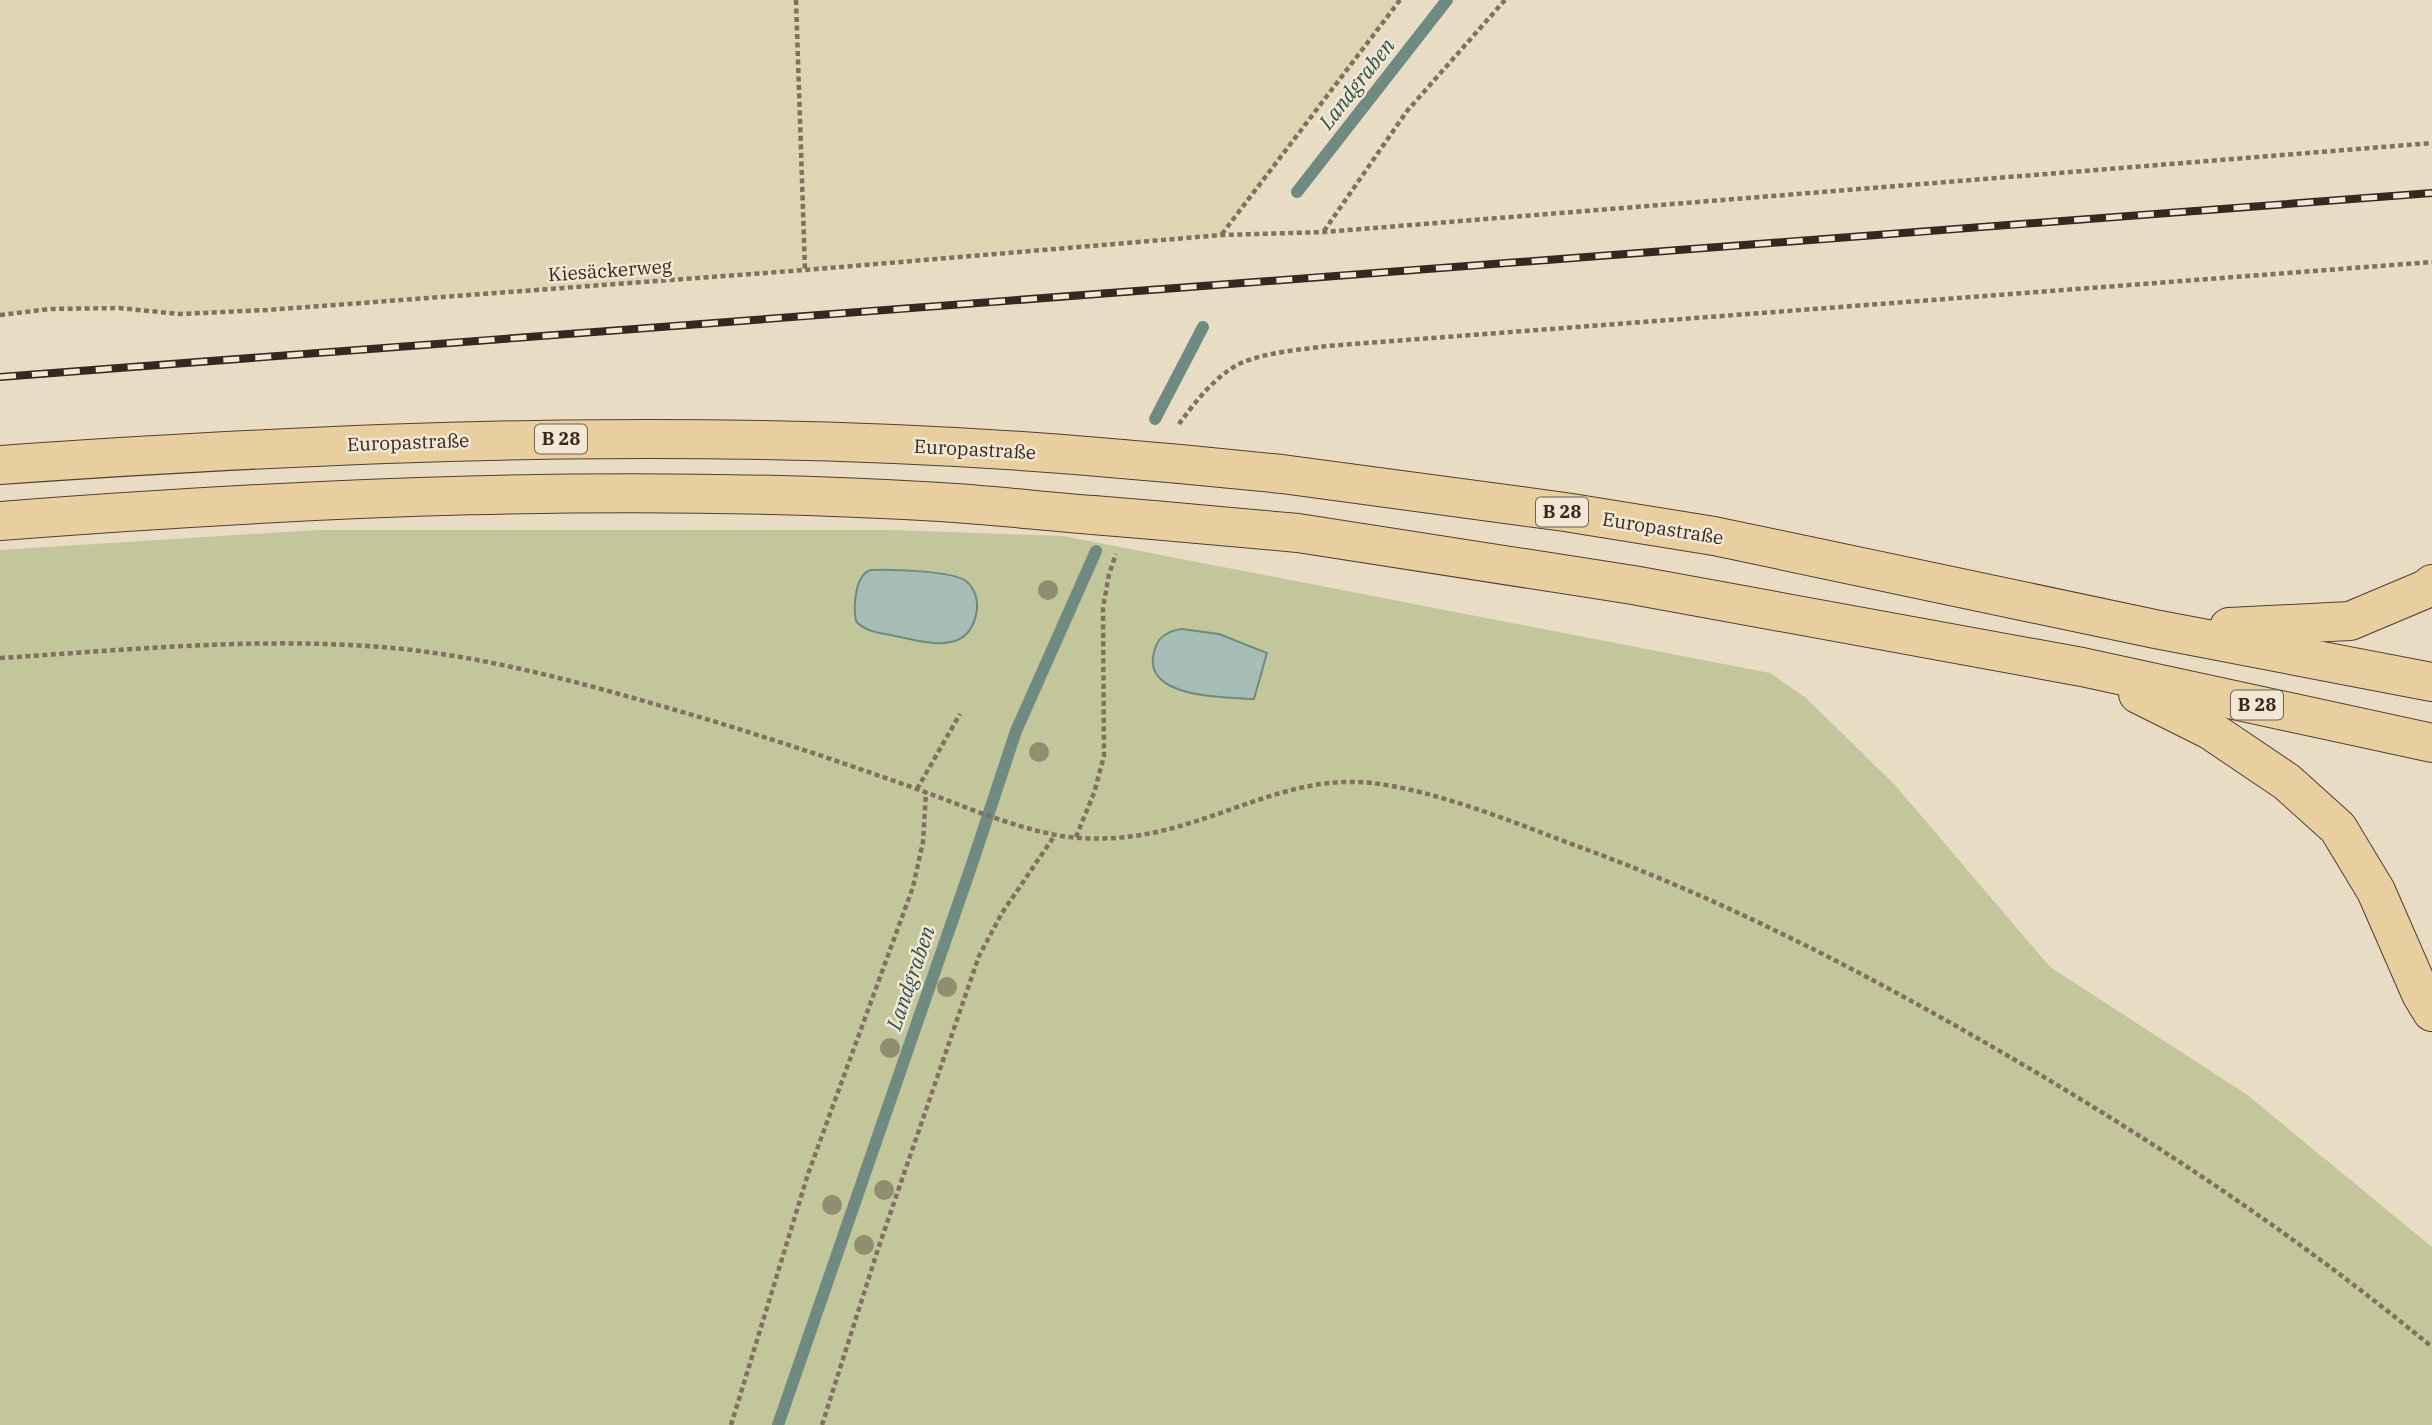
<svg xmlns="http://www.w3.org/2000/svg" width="2432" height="1425" font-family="'IBM Plex Serif',serif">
<rect width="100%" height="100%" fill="#e9dcc4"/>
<path fill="#ded5b3" d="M0 0H1400L1222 235 805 270 267 310 179 314 119 308 50 309 0 315Z"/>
<path fill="#c3c69a" d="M317 530H894L1063 536 1770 673 1806 698 1895 785 2050 967 2246 1094 2432 1247V1425H0V550Z"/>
<g fill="#a6bdb5" stroke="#6e8a81" stroke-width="2">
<path d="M871 570C890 569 953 571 966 581 975 588 978 600 977 610 970 656 929 643 895 636 881 633 865 632 856 621 853 607 855 574 871 570Z"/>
<path d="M1182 629 1219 634 1267 653 1254 699C1223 697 1135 699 1156 646 1160 635 1172 630 1182 629Z"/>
</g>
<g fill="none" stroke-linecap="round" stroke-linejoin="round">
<g stroke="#6e8a81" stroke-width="12">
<path d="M1297 192 1447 0"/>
<path d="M1155 419 1203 327"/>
<path d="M778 1425 973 861 1016 731 1096 551"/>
</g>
<defs>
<g id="primary">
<path d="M1180 464 1282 474 1565 512 1714 536 2155 629 2432 682"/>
<path d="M0 465C374 439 748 425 1122 459"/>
<path d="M1153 520 1298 533 1633 585 2082 667 2432 743"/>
<path d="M0 521C312 497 627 483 940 502 991 505 1042 511 1093 515"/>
<path d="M2229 627 2350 621 2426 589 2432 584"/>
<path d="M2138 694 2210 730 2287 782 2338 828 2376 891 2421 994 2432 1012"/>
</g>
</defs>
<use href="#primary" stroke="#503e30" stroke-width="40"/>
<g stroke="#826f5d" stroke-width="4.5" stroke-dasharray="5 3.5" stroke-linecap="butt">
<path d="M796 0 805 270"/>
<path d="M1324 231 1407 111 1505 0"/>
<path d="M1222 234 1400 0"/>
<path d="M0 315 50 309 119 308 179 314 267 310 805 270 1222 235 1324 232 2432 143"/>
<path d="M1179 424C1195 402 1216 375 1241 363 1267 352 1299 350 1327 346L2432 262"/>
<path d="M0 658C126 650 254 637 381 647 472 654 564 678 651 703 740 728 827 757 914 788 959 804 1004 824 1051 834 1089 842 1131 839 1169 829 1237 812 1298 775 1372 783 1440 791 1520 825 1585 849 1734 904 1873 977 2010 1057 2157 1143 2300 1238 2432 1347"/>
<path d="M917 789 960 714"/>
<path d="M1076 837 1094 793 1104 756 1103 608 1109 574 1116 554"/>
<path d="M731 1425 808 1174 913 887 923 842 926 792"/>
<path d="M822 1425 878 1249 979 956 1002 913 1055 835"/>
</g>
<use href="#primary" stroke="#e9cea0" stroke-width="38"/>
<defs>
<path id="rail" d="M0 377 2432 193"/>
</defs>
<use href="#rail" stroke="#34281f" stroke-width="8"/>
<use href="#rail" stroke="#f1e7d3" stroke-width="5" stroke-dasharray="16" stroke-linecap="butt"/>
<defs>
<g id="primary-bridge">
<path d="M1122 459 1180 464"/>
<path d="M1093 515 1153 520"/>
</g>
</defs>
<use href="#primary-bridge" stroke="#503e30" stroke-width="40" stroke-linecap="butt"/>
<use href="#primary-bridge" stroke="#e9cea0" stroke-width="38"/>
</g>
<g fill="#8f8e6e">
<circle cx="1048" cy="590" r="10"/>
<circle cx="1039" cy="752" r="10"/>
<circle cx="947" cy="987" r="10"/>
<circle cx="890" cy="1048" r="10"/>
<circle cx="884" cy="1190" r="10"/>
<circle cx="832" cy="1205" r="10"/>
<circle cx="864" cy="1245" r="10"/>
</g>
<g text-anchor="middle" stroke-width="5" stroke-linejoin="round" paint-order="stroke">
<g fill="#f1e7d3" stroke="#6d6155" stroke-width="2">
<rect x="535" y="424.5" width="52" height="29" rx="5"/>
<rect x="1536" y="497.5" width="52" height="29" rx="5"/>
<rect x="2231" y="690.5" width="52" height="29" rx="5"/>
</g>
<g font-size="18" font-weight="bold" fill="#34281f">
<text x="561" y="445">B 28</text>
<text x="1562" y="518">B 28</text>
<text x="2257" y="711">B 28</text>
</g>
<g font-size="19" fill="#34281f" stroke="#f1e7d3">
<text transform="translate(610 270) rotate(-4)" y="7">Kiesäckerweg</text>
<text transform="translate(408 442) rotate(-2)" y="7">Europastraße</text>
<text transform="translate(975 449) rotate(3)" y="7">Europastraße</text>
<text transform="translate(1663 528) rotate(9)" y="7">Europastraße</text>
</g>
<g font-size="21" font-style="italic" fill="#30524e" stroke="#f1e7d3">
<text transform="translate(1357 84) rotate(-52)" y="7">Landgraben</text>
<text transform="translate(911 978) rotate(-71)" y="7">Landgraben</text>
</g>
</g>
</svg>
